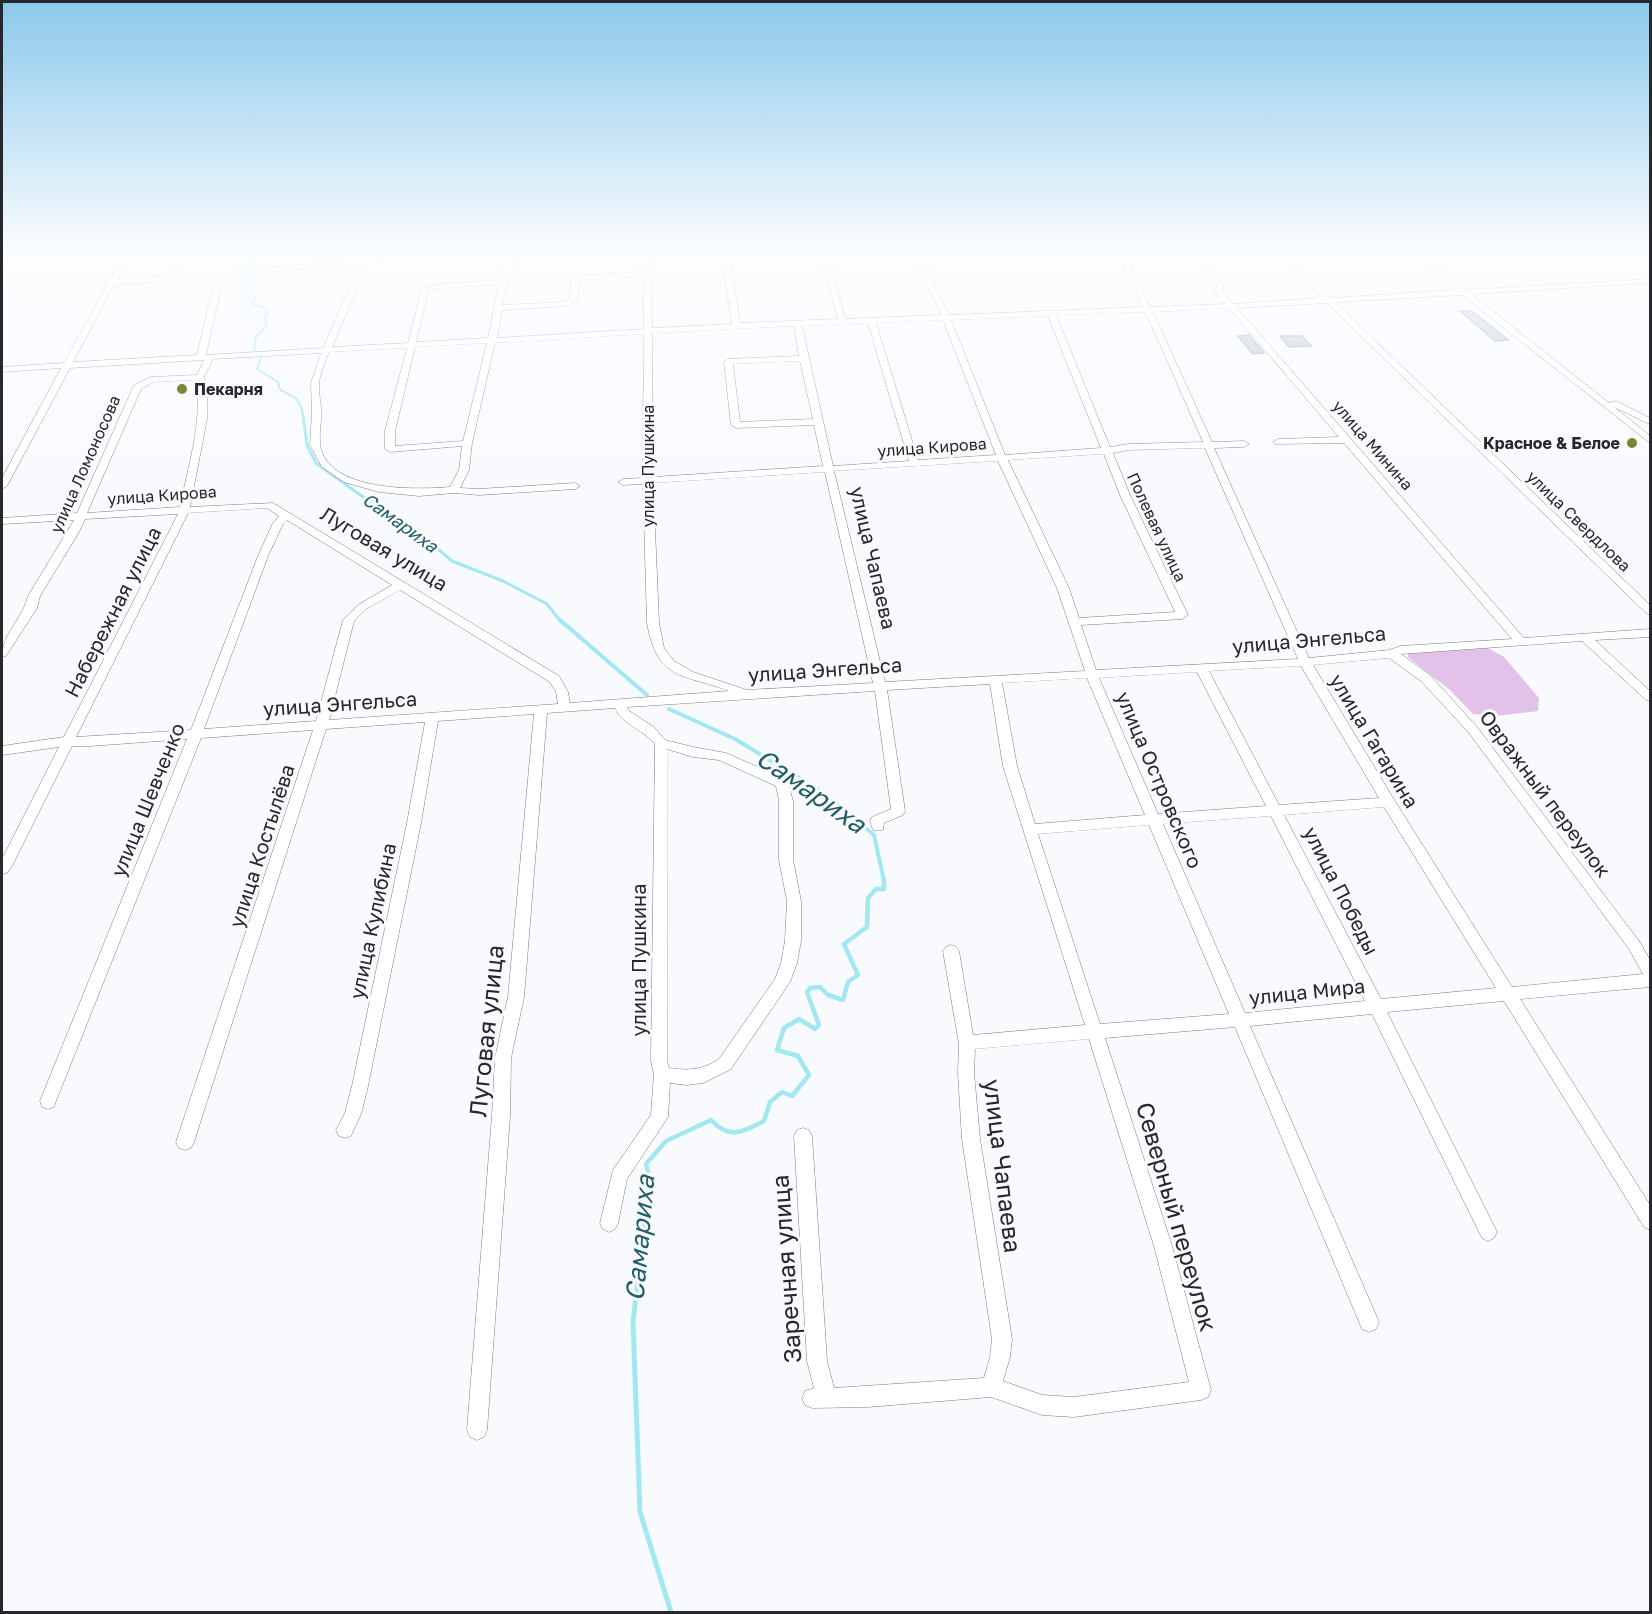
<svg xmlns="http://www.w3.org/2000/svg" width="1652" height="1614" font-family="'Golos Text',sans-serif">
<rect width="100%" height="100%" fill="#f8fafe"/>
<path fill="#e2c2e9" d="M1486 647 1504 657 1539 698 1538 711 1496 716 1473 714 1450 690 1408 657V654Z"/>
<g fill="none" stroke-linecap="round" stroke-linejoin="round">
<g stroke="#a1e8f0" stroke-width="2">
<path d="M242 252 239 254H253L256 258 249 268 237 272 247 274 240 278 255 283 252 294 255 298 252 304 265 308 268 312 265 317 267 326 256 337 254 349"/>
<path d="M261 358 257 369 278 382C279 400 299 386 303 416"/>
</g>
<path stroke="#a1e8f0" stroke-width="3" d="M303 415 307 445 316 463 395 520 420 534 452 561 503 581 547 604 561 622"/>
<g stroke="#a1e8f0" stroke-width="4">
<path d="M560 620 647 695"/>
<path d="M669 709 735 739 822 792 874 835 884 881"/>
</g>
<path stroke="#a1e8f0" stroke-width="4.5" d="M647 1206 650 1178 646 1164 666 1141 711 1120C730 1140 742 1132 764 1121L770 1102 782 1092 792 1096 809 1075 798 1056 777 1050 784 1028 799 1019 815 1029 819 1025 807 992 810 988 820 987 828 995 843 1000 848 982 858 975 844 944 867 927 868 898 876 889H884V879"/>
<path stroke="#a1e8f0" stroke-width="5" d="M647 1204 633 1322 640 1512 671 1612"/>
</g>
<g fill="#c4cbcf" stroke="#a8afb3" stroke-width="1.5">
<path d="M1460 311H1472L1508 340 1495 341Z"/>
<path d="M1249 335 1264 353 1253 354 1238 336Z"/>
<path d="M1280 336H1302L1311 346 1289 347Z"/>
</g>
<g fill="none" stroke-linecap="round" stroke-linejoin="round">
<defs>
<path id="minor" d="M125 252H132L117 280 167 276 174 252H182L177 273 172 280 114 285 73 362 197 355 214 283 218 281 222 283 206 355 323 348 360 264 264 272 260 270 264 268 362 260 366 252H373L369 259 510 252H591L587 254 515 257 502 305 564 302 569 299 571 281 575 276 644 272 643 252H650L652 328 732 324 722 259 726 257 730 259 740 323 838 319 820 252H827L845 319 941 315 917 263 916 252H923L925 263 949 315 1143 307 1116 252H1123L1150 307 1225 304 1215 292 1217 286 1203 269 1207 267 1224 284 1223 292 1233 304 1322 298 1276 252H1283L1331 298 1456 290 1410 252H1417L1465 290 1650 279V283L1471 294 1609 403 1616 401 1650 418V424L1647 423 1614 407 1650 436V443L1462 295 1335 302 1650 605V615L1646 613 1327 303 1237 308 1524 638 1650 629V637L1595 640 1650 691V701L1646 700 1582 641 1401 654 1430 675 1477 727 1639 941 1650 960V987L1520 999 1650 1205V1230L1644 1227 1504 1001 1387 1012 1497 1232 1494 1238 1488 1241 1482 1238 1372 1014 1250 1026 1379 1322 1376 1329 1369 1332 1362 1329 1235 1027 1105 1038 1172 1246 1211 1390 1208 1397 1201 1400 1074 1417 1042 1415 991 1397 868 1407 812 1408 805 1405 802 1398 805 1391 814 1388 807 1361 794 1136 797 1130 803 1128 809 1130 812 1136 827 1361 834 1388 984 1378 990 1357 992 1339 962 1139 958 1073 959 1044 943 951 946 947 951 945 956 947 959 951 973 1035 1085 1025 1003 766 990 684 887 690 905 811 903 815 884 823 883 830H873L870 821 872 817 891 809 875 691 627 707 629 711 654 727 665 740 693 747 726 753 787 780 793 801V860L801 901V941L797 963 790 982 731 1069 703 1083 687 1085 670 1083 668 1117 627 1179 618 1223 615 1229 609 1232 603 1229 600 1223 613 1170 651 1115 654 1074 651 1061 655 744C642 729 622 724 615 708L547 713 524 997 511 1058 510 1116 487 1430 484 1437 477 1440 470 1437 467 1430 492 1116 495 1058 508 997 534 714 438 721 421 823 368 1086 361 1114 351 1136 345 1138 339 1136 336 1130 345 1113 352 1086 407 823 425 722 326 729 194 1142 191 1148 185 1150 179 1148 176 1142 313 730 201 738 56 1101 54 1107 48 1109 42 1107 40 1101 187 739 90 746H72L12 866 7 873 2 874V859L59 747 2 755V746L64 737 178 514 85 519 79 532 40 596 37 608 6 656 2 657C2 634 23 618 28 596L74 520 2 524V518L77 513 134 385 151 377 197 375 204 360 70 368 7 486 2 489V478L61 368 2 372V367L64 363ZM507 258 500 280 442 284 422 288 408 343 332 347 367 264ZM644 276V329L497 338 502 310 566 306 577 300 580 280ZM499 285 488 338 416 342 428 291 442 288ZM1229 308 1339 437 1278 439 1273 442 1275 444 1344 443 1512 639 1401 646 1389 650 1309 658 1214 448 1244 447 1249 444 1244 441 1212 442 1153 312ZM1145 312 1150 322 1203 442 1129 444 1110 447 1056 315ZM1048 316 1101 448 1005 455 951 320ZM943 320 996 455 918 460 876 323ZM868 323 909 461 833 466 802 326ZM794 326 799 356 728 359 724 362 731 425 736 428 814 425 823 466 653 477C651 429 653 381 652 333ZM644 334C645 382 641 430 643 478L623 479 618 482 623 485 643 484 647 623C658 682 682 673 729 691L570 703 568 692 559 676 273 503 190 507 207 419V395L204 377 213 359 321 353 311 383 312 413 310 445 322 467 344 482 379 492 419 496 454 493 479 495 575 489 580 486 575 483 479 489 460 488 469 470 472 443 495 343ZM487 343 463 441 395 446V431L415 347ZM407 348 385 431V449L390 452 462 446 459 470 450 487C416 490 326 492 320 444 319 435 321 425 321 416 322 405 318 394 319 383 320 373 325 362 329 352ZM800 361 813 419 740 422 733 364ZM196 380C203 422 188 466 180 507L87 513 141 389 153 382ZM1205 448 1298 659 1096 670 1081 625 1182 619 1188 615 1130 495 1113 453 1129 450ZM1104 454 1120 495 1175 612 1079 618 1069 588 1008 460ZM998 461 1057 588 1085 671 885 682 834 471ZM825 472 873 683 747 690 693 672 674 661 664 648 659 623 653 483ZM267 508 279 516 273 523 258 556 191 730 76 737 188 513ZM287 520 392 585 358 605 343 620 316 721 204 729 268 556 283 524ZM400 590 550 682 556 692 558 704 329 720 354 621 366 609ZM1389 658 1421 681 1469 733 1629 949 1643 974 1512 987 1393 798 1313 665ZM1301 666 1379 798 1279 805 1209 671ZM1197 672 1266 806 1158 814 1099 678ZM1087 678 1145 815 1035 824 1017 766 1002 683ZM667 749 693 757 719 760 776 786 779 801V860L787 901 785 941 781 963 775 979 719 1059C703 1070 688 1071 669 1068L667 1061ZM1384 807 1496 988 1381 999 1284 815ZM1271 816 1365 1001 1245 1013 1163 824ZM1149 825 1229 1014 1100 1024 1038 834ZM1089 1039 1154 1246 1189 1382 1074 1397 1042 1395 1003 1381 1010 1357 1012 1339 980 1139 974 1073 975 1049Z"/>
</defs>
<use href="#minor" stroke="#7a7d83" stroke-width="1"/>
<use href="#minor" fill="#fff" fill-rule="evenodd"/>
</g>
<linearGradient id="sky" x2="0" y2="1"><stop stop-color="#8bc9eb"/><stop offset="0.53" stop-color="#fcfdff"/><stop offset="1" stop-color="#fcfdff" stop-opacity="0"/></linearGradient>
<rect width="1652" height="478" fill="url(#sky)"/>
<g fill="#798735" stroke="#f8fafe" stroke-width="2">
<circle cx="182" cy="389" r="6"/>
<circle cx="1632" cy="443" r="6"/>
</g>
<g text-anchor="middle" stroke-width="6" stroke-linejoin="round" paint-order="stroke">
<g font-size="16" font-weight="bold" fill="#27282b" stroke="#f8fafe" text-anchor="start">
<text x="194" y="395">Пекарня</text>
<text x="1620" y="449" text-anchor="end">Красное &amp; Белое</text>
</g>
<g font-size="16" fill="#27282b" stroke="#f8fafe">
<text transform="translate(1373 445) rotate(49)" y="6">улица Минина</text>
<text transform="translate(932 447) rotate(-4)" y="6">улица Кирова</text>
<text transform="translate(85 464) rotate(-66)" y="6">улица Ломоносова</text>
<text transform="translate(648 466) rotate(-90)" y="6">улица Пушкина</text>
<text transform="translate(162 495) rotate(-4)" y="6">улица Кирова</text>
<text transform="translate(1579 521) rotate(44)" y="6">улица Свердлова</text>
<text transform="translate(1157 527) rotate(65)" y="6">Полевая улица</text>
</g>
<g font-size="18" font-style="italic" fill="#235e65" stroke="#f8fafe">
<text transform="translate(400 523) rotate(36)" y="6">Самариха</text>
</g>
<g font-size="20" fill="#27282b" stroke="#f8fafe">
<text transform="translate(384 549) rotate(31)" y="7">Луговая улица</text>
<text transform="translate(873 558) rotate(77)" y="7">улица Чапаева</text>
<text transform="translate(113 612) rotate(-63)" y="7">Набережная улица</text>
<text transform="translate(1309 640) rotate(-5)" y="7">улица Энгельса</text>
<text transform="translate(825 670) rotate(-4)" y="7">улица Энгельса</text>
<text transform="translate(340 704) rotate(-4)" y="7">улица Энгельса</text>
<text transform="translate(1374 741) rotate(59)" y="7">улица Гагарина</text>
<text transform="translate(1159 780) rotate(67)" y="7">улица Островского</text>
<text transform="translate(1545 794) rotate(53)" y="7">Овражный переулок</text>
<text transform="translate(148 800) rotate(-68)" y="7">улица Шевченко</text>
<text transform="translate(262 846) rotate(-72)" y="7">улица Костылёва</text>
<text transform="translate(1341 891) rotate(63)" y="7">улица Победы</text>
<text transform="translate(373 921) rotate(-78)" y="7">улица Кулибина</text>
<text transform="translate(639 960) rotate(-90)" y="7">улица Пушкина</text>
<text transform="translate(1307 992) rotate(-6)" y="7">улица Мира</text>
</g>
<g font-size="24" fill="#27282b" stroke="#f8fafe">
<text transform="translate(487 1031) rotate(-84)" y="8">Луговая улица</text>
<text transform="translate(1002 1166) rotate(83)" y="8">улица Чапаева</text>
<text transform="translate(1176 1217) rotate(74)" y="8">Северный переулок</text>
<text transform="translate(787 1269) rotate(-94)" y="8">Заречная улица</text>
</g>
<g font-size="26" font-style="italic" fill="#235e65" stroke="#f8fafe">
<text transform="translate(811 791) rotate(35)" y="9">Самариха</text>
<text transform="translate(640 1238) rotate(-85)" y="9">Самариха</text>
</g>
</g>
<rect width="1652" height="1614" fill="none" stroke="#27282b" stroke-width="6"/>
</svg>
